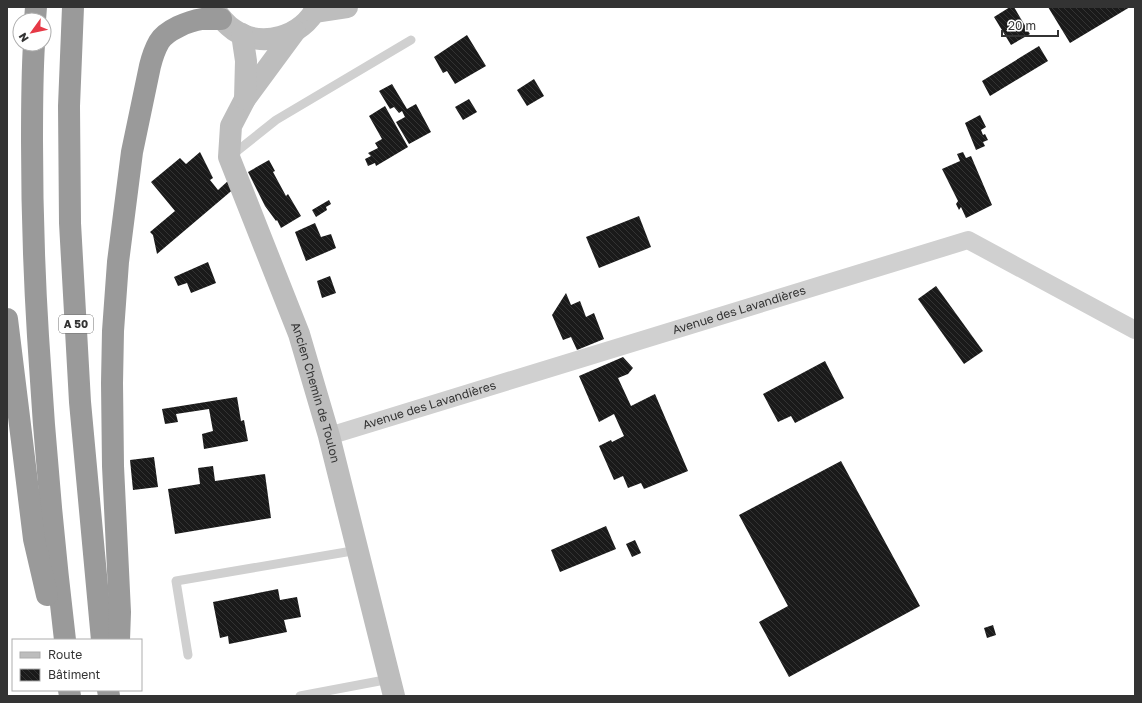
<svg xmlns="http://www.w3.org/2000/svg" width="1142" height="703" font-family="'Golos Text',sans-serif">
<defs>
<pattern id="building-back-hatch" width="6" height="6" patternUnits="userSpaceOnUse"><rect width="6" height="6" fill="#1a1a1a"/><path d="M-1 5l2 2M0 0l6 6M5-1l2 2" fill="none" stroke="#333"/></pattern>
</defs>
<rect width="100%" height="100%" fill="#fff"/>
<g fill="url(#building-back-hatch)">
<path d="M1010 7H1014L1030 34 1011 45 994 17Z"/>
<path d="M1048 7H1130L1070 43Z"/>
<path d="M467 35 486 66 455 84 447 71 443 73 434 57Z"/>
<path d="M1039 46 1048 61 990 96 982 81Z"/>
<path d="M534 79 544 96 527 106 517 90Z"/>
<path d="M392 84 407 109 416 104 431 132 409 144 396 122 405 117 402 111 399 113 394 107 390 109 379 91Z"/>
<path d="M469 99 477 112 463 120 455 107Z"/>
<path d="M385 106 408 147 376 166 375 163 368 166 365 159 371 156 368 153 378 148 375 143 382 139 369 116Z"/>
<path d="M980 115 986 127 981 130 983 135 985 134 988 140 983 142 985 146 976 150 965 123Z"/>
<path d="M200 152 213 178 210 180 218 190 229 180 236 187 157 254 153 235 150 232 175 211 151 182 180 158 186 164Z"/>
<path d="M963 152 966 158 971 156 992 205 966 218 961 207 959 210 956 204 958 201 942 169 960 161 957 154Z"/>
<path d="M269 160 275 171 273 172 286 196 288 194 301 216 281 228 277 220 276 221 265 206 248 172Z"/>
<path d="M329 200 331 204 326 207 327 210 316 217 312 210Z"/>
<path d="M639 216 651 247 599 268 586 237Z"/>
<path d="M315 223 321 237 331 234 336 248 306 261 295 232Z"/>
<path d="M208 262 216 283 191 293 187 283 178 286 174 277Z"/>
<path d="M330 276 336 293 322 298 317 281Z"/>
<path d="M936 286 983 351 964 364 918 299Z"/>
<path d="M566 293 571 305 580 301 586 317 594 313 604 339 577 350 571 337 563 340 552 315Z"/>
<path d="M623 357 633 368 628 374 618 378 631 406 655 394 688 471 644 489 641 483 628 488 623 476 614 480 599 446 611 440 612 442 624 436 614 414 599 422 579 376Z"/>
<path d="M825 361 844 398 795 423 791 416 778 422 763 394Z"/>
<path d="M237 397 241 421 244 420 248 441 204 449 202 434 213 431 209 409 176 414 178 422 165 424 162 409Z"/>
<path d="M154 457 158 487 133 490 130 460Z"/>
<path d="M841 461 920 606 789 677 759 622 788 606 739 515Z"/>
<path d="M213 466 215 481 265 474 271 518 175 534 168 489 200 484 198 468Z"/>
<path d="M606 526 616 549 560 572 551 550Z"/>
<path d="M635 540 641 553 632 557 626 544Z"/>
<path d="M278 589 280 600 297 597 301 617 284 620 287 632 229 644 228 636 220 638 213 602Z"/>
<path d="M993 625 996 635 987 638 984 628Z"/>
</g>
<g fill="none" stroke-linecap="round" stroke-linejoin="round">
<g stroke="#d0d0d0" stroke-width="9">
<path d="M232 155 276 120 411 40"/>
<path d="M188 655 176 581 358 550"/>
<path d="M300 696 390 679"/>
</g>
<path stroke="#d0d0d0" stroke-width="18" id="s1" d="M329 436 968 240 1135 330"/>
<g stroke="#bdbdbd" stroke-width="22">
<path d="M213 7C219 16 225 24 234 30 262 49 302 37 317 7"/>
<path d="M314 12 347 7"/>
<path id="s2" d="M295 31 245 99 231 126 229 157 299 334 329 436 394 696"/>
<path d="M242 34 246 61 245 99"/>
</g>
<g stroke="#9a9a9a" stroke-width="22">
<path d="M73 7 69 106 70 223 80 402 102 640"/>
<path d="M35 20 36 7"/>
<path d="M34 44C32 76 32 108 32 141 32 206 34 271 38 336 44 438 53 539 65 640"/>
<path d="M7 319 34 539 47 595"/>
<path d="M119 640 120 612 113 466 112 383 113 331 118 262 132 152 150 66C152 58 155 49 159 42 166 30 189 21 202 19 209 19 215 19 221 19"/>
<path d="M69 690 70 696"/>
<path d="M108 690 109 696"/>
</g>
</g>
<g text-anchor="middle" stroke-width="4" stroke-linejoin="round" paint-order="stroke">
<rect fill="#fff" stroke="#707070" stroke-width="1" x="59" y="315" width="34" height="18" rx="3"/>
<g font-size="11" font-weight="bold" fill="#333">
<text x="76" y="328">A 50</text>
</g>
<g font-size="12" fill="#333" stroke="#fff">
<text dy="4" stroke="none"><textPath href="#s1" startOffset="429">Avenue des Lavandières</textPath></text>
<text dy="4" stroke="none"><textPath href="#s2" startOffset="397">Ancien Chemin de Toulon</textPath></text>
<text dy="4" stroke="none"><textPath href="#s1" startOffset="105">Avenue des Lavandières</textPath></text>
</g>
</g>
<rect width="1142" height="703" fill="none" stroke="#333333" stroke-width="16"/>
<rect x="12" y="639" width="130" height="52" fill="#ffffff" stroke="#adadad"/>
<rect x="20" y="652" width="20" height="6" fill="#bdbdbd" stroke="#adadad"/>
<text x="48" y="659" font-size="12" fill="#333333">Route</text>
<rect x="20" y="669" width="20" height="12" fill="url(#building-back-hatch)" stroke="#adadad"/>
<text x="48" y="679" font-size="12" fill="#333333">Bâtiment</text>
<g transform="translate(32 32) rotate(237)"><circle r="19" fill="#ffffff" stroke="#adadad"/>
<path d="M0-3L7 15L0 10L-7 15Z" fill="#e63946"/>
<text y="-6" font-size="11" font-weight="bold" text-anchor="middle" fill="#333333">N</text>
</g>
<path d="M1002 30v6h56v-6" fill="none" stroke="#333333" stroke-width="2"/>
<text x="1008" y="30" font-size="12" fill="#333333" stroke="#ffffff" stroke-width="3" paint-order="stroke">20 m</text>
</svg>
